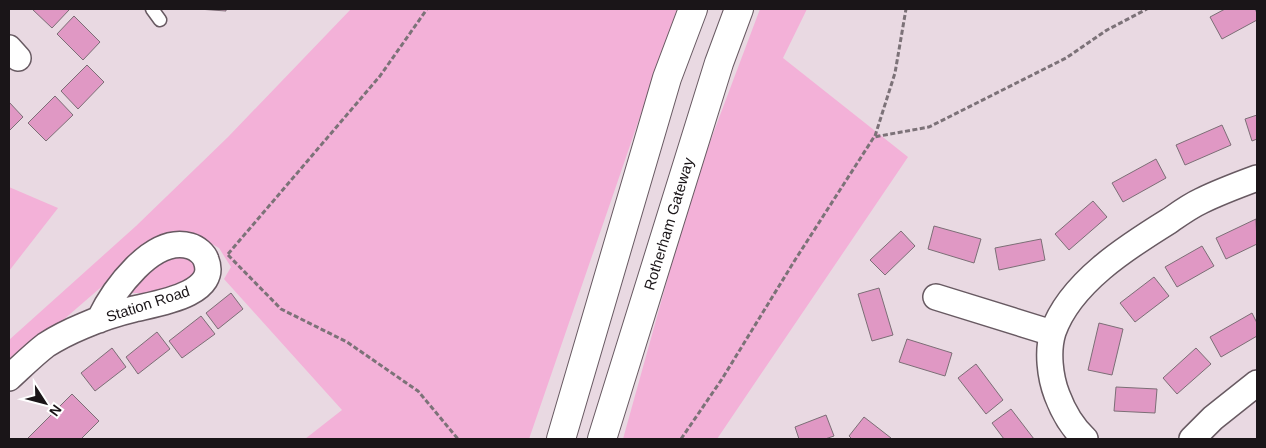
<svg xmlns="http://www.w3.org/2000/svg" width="1266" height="448" font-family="Arial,sans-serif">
<rect width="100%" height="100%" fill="#e9d9e2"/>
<g fill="#f3b1d8">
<path d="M351 9H677L529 439H305L342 410 224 279 231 267 219 248 192 233 158 238 40 340 9 359V340L136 226 228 137Z"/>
<path d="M760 9H807L783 58 908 157 717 439H623L693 187Z"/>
<path d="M9 187 58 208 9 271Z"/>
<path d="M191 253 199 273 180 287 150 293H124L157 259Z"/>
</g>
<g fill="#e098c4" stroke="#7c6e76">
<path d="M32 9H68L69 10 52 28Z"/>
<path d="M198 9H226V11Z"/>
<path d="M1225 9H1255L1257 13V20L1222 39 1210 17Z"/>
<path d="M74 16 100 42 83 60 57 34Z"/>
<path d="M87 65 104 82 78 109 61 91Z"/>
<path d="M55 96 73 115 46 141 28 123Z"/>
<path d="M9 102 23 117 9 131Z"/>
<path d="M1257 115V139L1252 141 1245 119Z"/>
<path d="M1222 125 1231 145 1185 165 1176 145Z"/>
<path d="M1156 159 1166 178 1123 202 1112 183Z"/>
<path d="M1093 201 1107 217 1069 250 1055 234Z"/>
<path d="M1256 219 1257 244 1226 259 1216 238Z"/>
<path d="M934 226 981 239 974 263 928 249Z"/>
<path d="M901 231 915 246 885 275 870 260Z"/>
<path d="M1041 239 1045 260 999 270 995 248Z"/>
<path d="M1202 246 1214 266 1177 287 1165 267Z"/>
<path d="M1154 277 1169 296 1135 322 1120 303Z"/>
<path d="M879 288 893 335 872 341 858 294Z"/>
<path d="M231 293 243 309 218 329 206 313Z"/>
<path d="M1252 313 1257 323V336L1221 357 1210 337Z"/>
<path d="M201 316 215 334 182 358 169 341Z"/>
<path d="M1099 323 1123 329 1112 375 1088 370Z"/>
<path d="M157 332 170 349 138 374 126 357Z"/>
<path d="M907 339 952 353 945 376 899 362Z"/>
<path d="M112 348 126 367 95 391 81 373Z"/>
<path d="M1196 348 1211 364 1177 394 1163 378Z"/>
<path d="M976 364 1003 400 986 414 958 378Z"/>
<path d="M1116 387 1157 389 1155 413 1114 411Z"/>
<path d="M72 394 99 421 81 439H27Z"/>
<path d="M1011 409 1034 439H1004L992 423Z"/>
<path d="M826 415 834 436 825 439H799L795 427Z"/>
<path d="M864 417 891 438 890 439H852L849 436Z"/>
</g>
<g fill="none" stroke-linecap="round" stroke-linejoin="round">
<defs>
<path id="service" d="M152 9 160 20"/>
<g id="minor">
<path d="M9 48 18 58"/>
<path d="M936 297 1052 333"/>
<path d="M9 378C21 367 33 355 46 345 57 338 71 331 83 326 99 319 117 313 134 309 154 304 220 295 206 260 204 254 197 248 190 246 152 235 113 291 99 320"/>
<path d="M1085 439C1072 427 1063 411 1057 395 1050 377 1047 351 1053 332 1070 283 1127 247 1169 221 1179 214 1190 206 1201 201 1219 192 1238 185 1257 178"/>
<path d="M1192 439 1213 418 1257 383"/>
</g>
<g id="trunk">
<path d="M561 439 667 78 693 9"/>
<path d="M602 439 719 63 739 9"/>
</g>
</defs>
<use href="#service" stroke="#685a62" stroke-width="15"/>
<use href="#minor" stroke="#685a62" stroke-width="28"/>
<use href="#trunk" stroke="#685a62" stroke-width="30"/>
<g stroke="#7c7278" stroke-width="3" stroke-dasharray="5 2.5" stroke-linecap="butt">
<path d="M875 136 895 73 906 9"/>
<path d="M228 254 380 76 427 9"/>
<path d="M228 255 281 309 347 342 418 391 458 439"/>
<path d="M681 439 722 379 795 260 874 137 929 127 1066 58 1107 30 1147 9"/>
</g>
<use href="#service" stroke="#fff" stroke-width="12"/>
<use href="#minor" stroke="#fff" stroke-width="25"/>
<use href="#trunk" stroke="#fff" stroke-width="28"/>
</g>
<g text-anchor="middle" stroke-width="5" stroke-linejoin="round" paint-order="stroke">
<g font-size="15" fill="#1a1518" stroke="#fff">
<text transform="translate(669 224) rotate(-73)" y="5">Rotherham Gateway</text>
<text transform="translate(148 304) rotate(-18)" y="5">Station Road</text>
</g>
</g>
<rect width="1266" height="448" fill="none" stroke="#1a1518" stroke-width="20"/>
<g transform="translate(45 403) rotate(126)" stroke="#ffffff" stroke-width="4" paint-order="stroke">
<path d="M0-4L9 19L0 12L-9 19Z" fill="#1a1518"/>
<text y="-8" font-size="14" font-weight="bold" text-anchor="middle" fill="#1a1518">N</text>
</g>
</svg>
